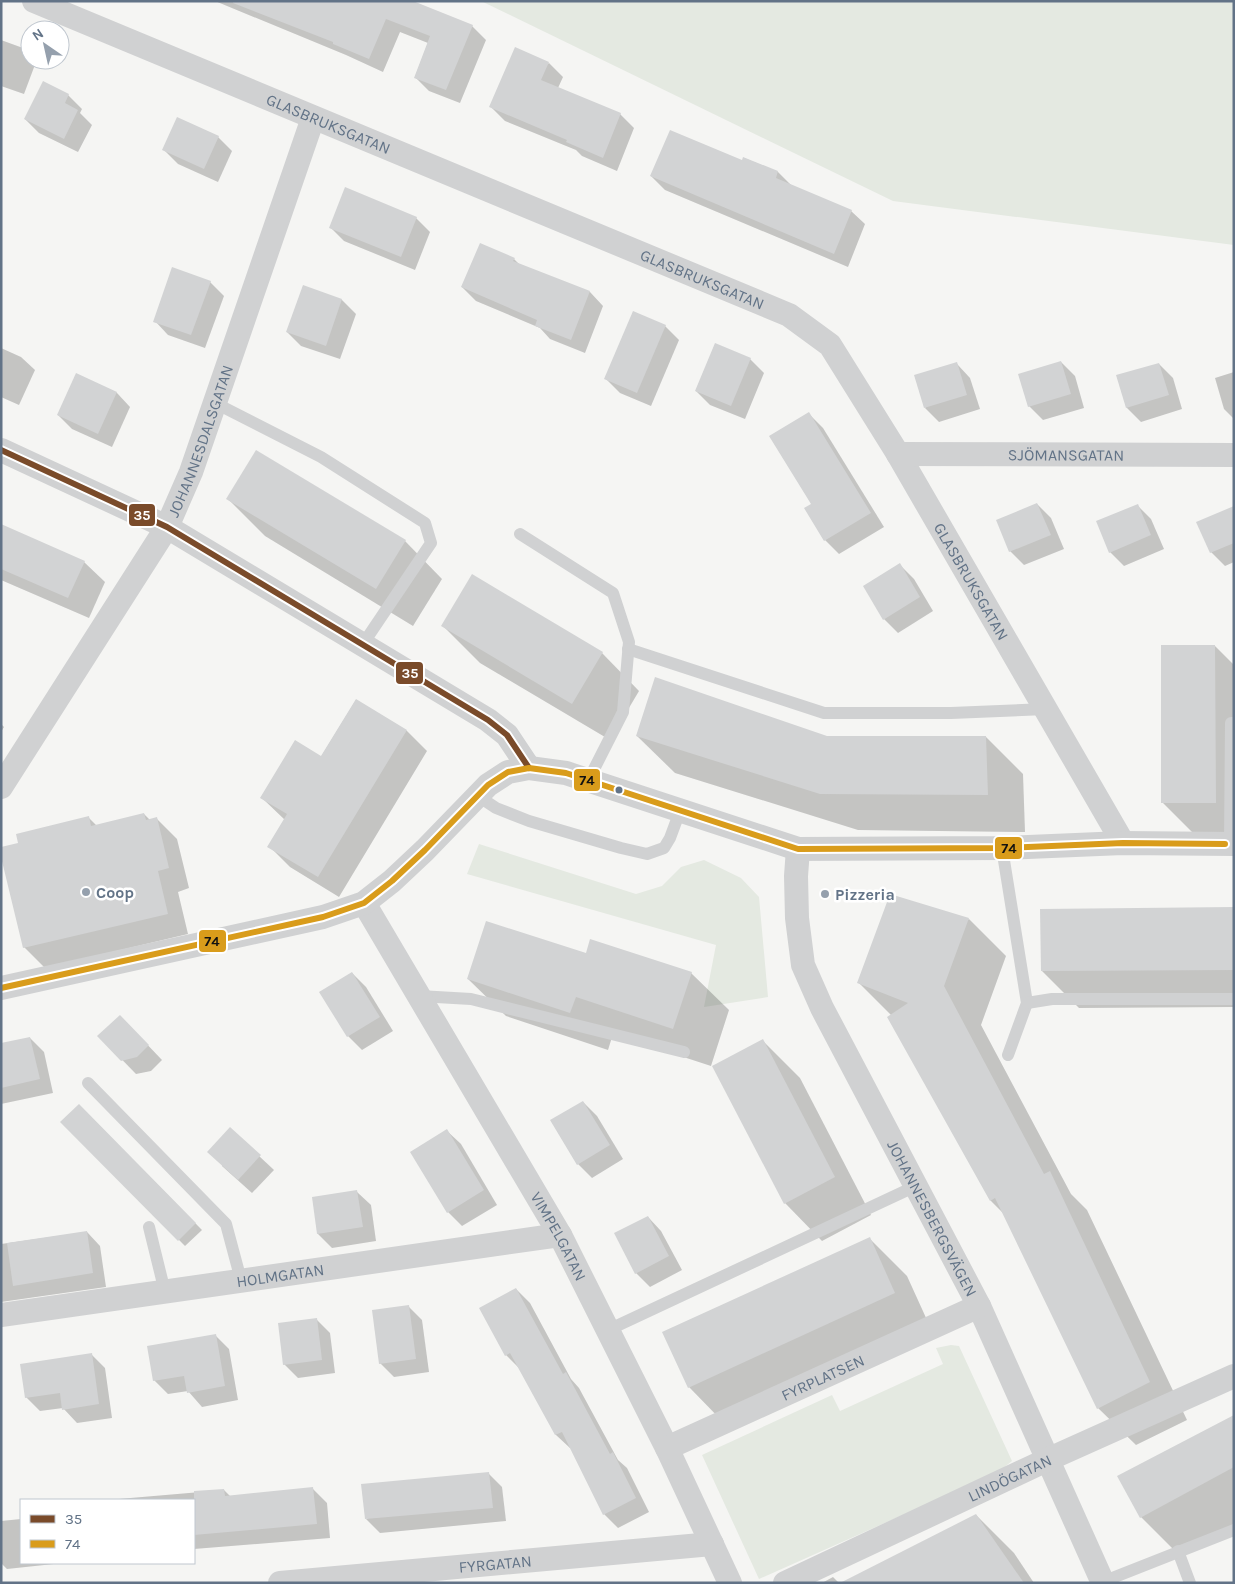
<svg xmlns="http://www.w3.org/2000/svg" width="1235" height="1584" font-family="Karla,sans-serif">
<rect width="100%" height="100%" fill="#f5f5f3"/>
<g fill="#e4e9e1">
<path d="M481 1H1234V245L893 201Z"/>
<path d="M479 844 636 894 662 886 681 867 704 860 741 878 759 897 768 997 704 1007 716 945 467 874Z"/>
<path d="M951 1345 959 1346 1012 1461 997 1473 759 1579 702 1455 832 1395 840 1411 943 1364 936 1348Z"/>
</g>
<g fill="#0003">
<path d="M215 1H343L472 26 486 40 460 103 429 91 415 77 428 43 400 32 383 72 346 55Z"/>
<path d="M1 40 23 48 30 56V60H34L36 62 24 94 1 86Z"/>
<path d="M549 63 563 77 558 88 620 114 634 128 617 171 582 156 576 150 505 121 491 107Z"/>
<path d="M68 95 82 109 80 113 92 125 78 152 39 133 25 119Z"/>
<path d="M218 137 232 151 218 182 178 164 164 150Z"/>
<path d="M744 158 778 172 792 186 851 211 865 224 848 267 665 190 651 176 743 162Z"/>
<path d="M416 218 430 232 415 270 344 241 330 227Z"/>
<path d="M514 259 520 265 590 292 603 306 585 353 550 339 540 328 476 301 462 287Z"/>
<path d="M210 282 224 296 205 348 168 335 155 321Z"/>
<path d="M303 287 342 300 356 314 340 359 301 346 287 332Z"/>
<path d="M665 326 679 340 651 406 620 393 606 379Z"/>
<path d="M715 345 750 359 764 373 745 419 710 405 696 391Z"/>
<path d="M1 348 21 357 35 370 19 405 1 397Z"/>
<path d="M1061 362 1075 376 1084 408 1043 420 1029 406Z"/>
<path d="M957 364 970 378 980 409 939 422 925 408Z"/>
<path d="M1159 364 1173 378 1182 409 1141 422 1127 408 1118 376Z"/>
<path d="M1234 372V419L1224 409 1215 378Z"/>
<path d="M76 375 117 393 130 407 112 447 72 429 58 415Z"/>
<path d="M809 414 823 428 884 527 839 554 825 540Z"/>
<path d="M228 499 405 541 442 579 413 626 265 536Z"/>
<path d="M1037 504 1051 518 1064 549 1024 565 1010 551Z"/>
<path d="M1137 505 1151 519 1164 549 1124 566 1110 552Z"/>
<path d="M1234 507V562L1225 566 1211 552Z"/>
<path d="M1 525 84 562 105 582 89 618 1 580Z"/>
<path d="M900 565 914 579 933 611 898 633 884 619Z"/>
<path d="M443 626 602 653 639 691 610 740 480 663Z"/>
<path d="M1215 646 1234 665V840H1200L1163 803Z"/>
<path d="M356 700 407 731 427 751 339 897 290 867 269 846 285 820 262 798 321 757Z"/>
<path d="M1 724 4 727 1 732Z"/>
<path d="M637 736 986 737 1023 774 1025 832 858 830 675 773Z"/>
<path d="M144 814 150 820 157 819 177 839 189 888 178 892 188 934 45 968 24 947 19 844 89 818 97 826Z"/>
<path d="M1234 909V1007L1079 1008 1042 971Z"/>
<path d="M969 919 1006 956 981 1025 1071 1194 1087 1210 1187 1420 1136 1445 1098 1408 1004 1214 991 1201 889 1017 892 1016 859 983Z"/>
<path d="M587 955 691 973 729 1010 711 1066 613 1034 608 1050 506 1016 468 979Z"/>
<path d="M352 973 366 987 393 1031 362 1050 348 1036Z"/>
<path d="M120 1016 162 1060 151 1071 136 1074 99 1036Z"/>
<path d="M30 1038 44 1052 53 1093 1 1104V1045Z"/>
<path d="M763 1041 800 1078 871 1215 822 1241 785 1203Z"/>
<path d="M583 1102 597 1116 623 1159 592 1178 578 1164Z"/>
<path d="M79 1105 202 1230 185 1246 62 1122Z"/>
<path d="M230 1129 274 1170 252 1193 222 1166Z"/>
<path d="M447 1131 461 1144 497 1205 462 1226 448 1212Z"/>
<path d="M357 1192 371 1205 376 1241 332 1248 318 1234 313 1198Z"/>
<path d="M648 1217 661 1231 682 1270 650 1287 636 1273Z"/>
<path d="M87 1232 100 1246 106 1287 1 1302V1244Z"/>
<path d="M870 1239 907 1276 932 1331 726 1425 689 1387Z"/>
<path d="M516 1289 530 1303 571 1379 579 1388 618 1460 627 1468 649 1512 618 1528 604 1514 571 1448H570L556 1435 520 1369 506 1355Z"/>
<path d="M408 1306 422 1320 429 1372 394 1377 380 1363Z"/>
<path d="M316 1319 330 1333 335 1373 298 1378 284 1364Z"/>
<path d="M215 1335 229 1349 238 1400 202 1407 188 1391 168 1394 154 1380Z"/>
<path d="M91 1354 105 1368 112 1418 77 1423 63 1408 40 1411 26 1397Z"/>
<path d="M1234 1417V1524L1178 1554 1141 1517Z"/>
<path d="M488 1473 502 1487 506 1521 380 1533 366 1519Z"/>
<path d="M313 1489 327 1503 330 1538 194 1549V1500H107L224 1490 231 1497Z"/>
<path d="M976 1515 1014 1553 1034 1583H843Z"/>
<path d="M21 1519V1563H63L7 1569 1 1563V1521Z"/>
<path d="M833 1577 839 1583H822Z"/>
</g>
<g fill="#d2d3d4">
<path d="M233 1H413L473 25 446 90 414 78 430 36 386 19 369 59 333 44V42L233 3Z"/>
<path d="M515 47 549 62 541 80 621 113 603 158 566 142 567 140 489 107Z"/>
<path d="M43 81 69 94 65 103 78 110 64 139 24 119Z"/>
<path d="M177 117 219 136 204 169 162 150Z"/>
<path d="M670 130 742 160 743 157 778 171 776 178 852 210 834 254 650 176Z"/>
<path d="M345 187 417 217 401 257 329 228Z"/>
<path d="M480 243 515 258 513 261 590 291 571 340 535 326 537 320 461 287Z"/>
<path d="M172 267 211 281 191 335 153 322Z"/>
<path d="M303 285 342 299 326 346 286 332Z"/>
<path d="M633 311 666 325 637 393 604 379Z"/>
<path d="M715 343 751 358 731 406 695 391Z"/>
<path d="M1061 361 1071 394 1028 407 1018 374Z"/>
<path d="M957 362 967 395 924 408 914 375Z"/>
<path d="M1159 363 1169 395 1126 408 1116 375Z"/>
<path d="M76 373 117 392 98 434 57 415Z"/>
<path d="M809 412 871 513 824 541 804 508 811 504 769 436Z"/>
<path d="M256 450 406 540 376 589 226 499Z"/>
<path d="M1037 503 1051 535 1009 552 996 520Z"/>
<path d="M1138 504 1151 535 1109 553 1096 521Z"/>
<path d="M1234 506V543L1210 553 1196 522Z"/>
<path d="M1 524 85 561 68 598 1 569Z"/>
<path d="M900 563 920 597 883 620 863 586Z"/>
<path d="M472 574 603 652 572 704 441 626Z"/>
<path d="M1161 645H1215L1216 803H1161Z"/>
<path d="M655 677 827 736H986L988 795 820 794 636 736Z"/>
<path d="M356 699 407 730 318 877 267 847 287 814 260 798 295 740 321 756Z"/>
<path d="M144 813 146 820 157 817 169 868 158 871 168 914 23 948 1 857V847L18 843 16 834 89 816 91 826Z"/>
<path d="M890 894 969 918 944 986 1044 1174 1050 1171 1150 1382 1097 1409 995 1198 990 1201 887 1017 908 1003 857 983Z"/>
<path d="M1234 907V970L1041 971 1040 909Z"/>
<path d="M486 921 586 953 590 939 692 972 673 1029 576 997 570 1013 467 979Z"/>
<path d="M352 972 380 1017 347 1037 319 992Z"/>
<path d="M120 1015 149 1045 137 1057 121 1061 97 1036Z"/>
<path d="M30 1037 40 1079 1 1088V1043Z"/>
<path d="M763 1039 835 1177 784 1204 712 1066Z"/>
<path d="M583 1101 610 1145 577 1165 550 1120Z"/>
<path d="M79 1104 196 1223 178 1241 60 1122Z"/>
<path d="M230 1127 261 1155 238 1180 207 1152Z"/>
<path d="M447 1129 484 1190 447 1213 410 1152Z"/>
<path d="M357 1190 363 1227 317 1234 312 1197Z"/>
<path d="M648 1216 669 1256 635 1274 614 1233Z"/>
<path d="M87 1231 93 1273 13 1286 7 1243Z"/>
<path d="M870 1237 895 1293 688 1388 662 1332Z"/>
<path d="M516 1288 563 1374 566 1372 610 1454 613 1452 636 1498 603 1515 562 1432 555 1435 510 1353 505 1356 479 1308Z"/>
<path d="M409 1305 416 1359 379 1364 372 1310Z"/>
<path d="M317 1318 322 1360 283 1365 278 1323Z"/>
<path d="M216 1334 225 1386 187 1393 184 1376 153 1381 147 1346Z"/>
<path d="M92 1353 99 1404 62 1410 60 1393 25 1398 20 1364Z"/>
<path d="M1234 1415V1467L1140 1518 1117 1476Z"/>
<path d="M489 1472 493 1508 365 1519 361 1484Z"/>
<path d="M313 1487 317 1524 194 1535V1491L224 1489 225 1496Z"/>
<path d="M976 1514 1024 1583H840Z"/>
</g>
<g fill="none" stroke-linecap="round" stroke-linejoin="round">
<g stroke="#d0d1d2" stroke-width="12">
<path d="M215 403 321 457 425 523 431 543 363 644"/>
<path d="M520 534 613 593 629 642 623 712 588 781"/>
<path d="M628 649 824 713H951L1046 709"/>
<path d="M478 796 496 808 529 821 621 848 647 854 664 848 670 838 680 811"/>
<path d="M1230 844 1231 723H1234"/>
<path d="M1002 848 1027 1003 1008 1055"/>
<path d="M419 996 471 999 684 1052"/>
<path d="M1027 1003 1052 999H1234"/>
<path d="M88 1083 226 1224 241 1280"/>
<path d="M149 1227 165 1292"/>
<path d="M608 1330 916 1186"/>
<path d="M1178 1551 1190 1583"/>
<path d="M1102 1582 1234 1530"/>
</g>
<g stroke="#d0d1d2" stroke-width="24">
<path id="s1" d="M34 1 789 315 830 345 898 454 1123 843"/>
<path d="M1 450 167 527 488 720 507 735 529 768"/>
<path id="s2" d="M898 454 1234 455"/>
<path id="s3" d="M1 787 167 527 191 472 313 118"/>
<path id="s4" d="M798 849 796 876 797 918 803 965 822 1008 979 1306 1103 1583"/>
<path id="s5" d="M364 903 560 1235 667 1448 730 1583"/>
<path d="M1 988 323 917 364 903 392 881 425 850 488 785 508 772 529 768 566 773 798 849 1002 848 1123 843 1234 844"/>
<path id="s6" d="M1 1315 560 1235"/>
<path id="s7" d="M667 1448 979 1306"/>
<path id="s8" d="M280 1583 712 1544"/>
<path id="s9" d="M785 1583 1049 1459 1234 1376"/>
</g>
<defs>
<path id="bus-1" d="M1 450 167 527 488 720 507 735 529 768"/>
<path id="bus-2" d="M1 988 323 917 364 903 392 881 425 850 488 785 508 772 529 768 566 773 798 849 1002 848 1123 843 1225 844"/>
</defs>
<use href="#bus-1" stroke="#fff" stroke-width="10"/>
<use href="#bus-2" stroke="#fff" stroke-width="10"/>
<use href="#bus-1" stroke="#7a4b2a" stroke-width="6"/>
<use href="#bus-2" stroke="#d99c1b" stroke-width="6"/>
</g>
<circle fill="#627387" stroke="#fff" stroke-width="2" cx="619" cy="790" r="4.5"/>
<g fill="#95a0ad" stroke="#fff" stroke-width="2">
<circle cx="86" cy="892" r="5"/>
<circle cx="825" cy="894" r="5"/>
</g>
<g text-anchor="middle" stroke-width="5" stroke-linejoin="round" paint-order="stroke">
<g font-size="16" fill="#627387" stroke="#fff">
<text dy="6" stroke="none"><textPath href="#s1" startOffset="319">GLASBRUKSGATAN</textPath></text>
<text dy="6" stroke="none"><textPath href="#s1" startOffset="724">GLASBRUKSGATAN</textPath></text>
<text dy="6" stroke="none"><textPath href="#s3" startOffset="401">JOHANNESDALSGATAN</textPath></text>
<text dy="6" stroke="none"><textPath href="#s2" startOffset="168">SJÖMANSGATAN</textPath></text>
<text dy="6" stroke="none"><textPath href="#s1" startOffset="1144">GLASBRUKSGATAN</textPath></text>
<text dy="6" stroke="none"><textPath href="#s4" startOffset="401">JOHANNESBERGSVÄGEN</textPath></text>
<text dy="6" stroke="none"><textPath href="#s5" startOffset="386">VIMPELGATAN</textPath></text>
<text dy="6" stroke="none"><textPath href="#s6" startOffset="282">HOLMGATAN</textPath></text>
<text dy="6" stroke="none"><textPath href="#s7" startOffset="171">FYRPLATSEN</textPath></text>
<text dy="6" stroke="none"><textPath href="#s9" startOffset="248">LINDÖGATAN</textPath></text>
<text dy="6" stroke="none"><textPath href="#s8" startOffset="216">FYRGATAN</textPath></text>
</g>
<g font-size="16" font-weight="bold" fill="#627387" stroke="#fff" text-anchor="start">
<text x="96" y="898">Coop</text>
<text x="835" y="900">Pizzeria</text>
</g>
</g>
<g stroke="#fff" stroke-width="2">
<rect x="128" y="503" width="28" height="24" rx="5" fill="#7a4b2a"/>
<rect x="395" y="661" width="29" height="24" rx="5" fill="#7a4b2a"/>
<rect x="573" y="768" width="28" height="24" rx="5" fill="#d99c1b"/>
<rect x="994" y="836" width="29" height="24" rx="5" fill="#d99c1b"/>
<rect x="198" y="929" width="29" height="24" rx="5" fill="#d99c1b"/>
</g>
<g font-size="14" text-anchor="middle" font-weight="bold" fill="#fff">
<text x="142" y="520">35</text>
<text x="410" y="678">35</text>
</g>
<g font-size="14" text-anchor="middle" font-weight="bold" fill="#111">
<text x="587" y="785">74</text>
<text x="1009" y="853">74</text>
<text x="212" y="946">74</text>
</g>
<rect width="1235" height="1584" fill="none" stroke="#627387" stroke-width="5"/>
<rect x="20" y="1499" width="175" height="65" fill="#ffffff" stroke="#c0c7cf"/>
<rect x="30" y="1515" width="25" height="8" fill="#7a4b2a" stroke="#c0c7cf"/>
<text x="65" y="1524" font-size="15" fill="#627387">35</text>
<rect x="30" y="1540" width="25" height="8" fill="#d99c1b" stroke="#c0c7cf"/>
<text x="65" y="1549" font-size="15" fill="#627387">74</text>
<g transform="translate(45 45) rotate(326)"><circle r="24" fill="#ffffff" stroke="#c0c7cf"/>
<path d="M0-4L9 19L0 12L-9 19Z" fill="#95a0ad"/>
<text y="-8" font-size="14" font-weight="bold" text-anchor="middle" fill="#627387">N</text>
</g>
</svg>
